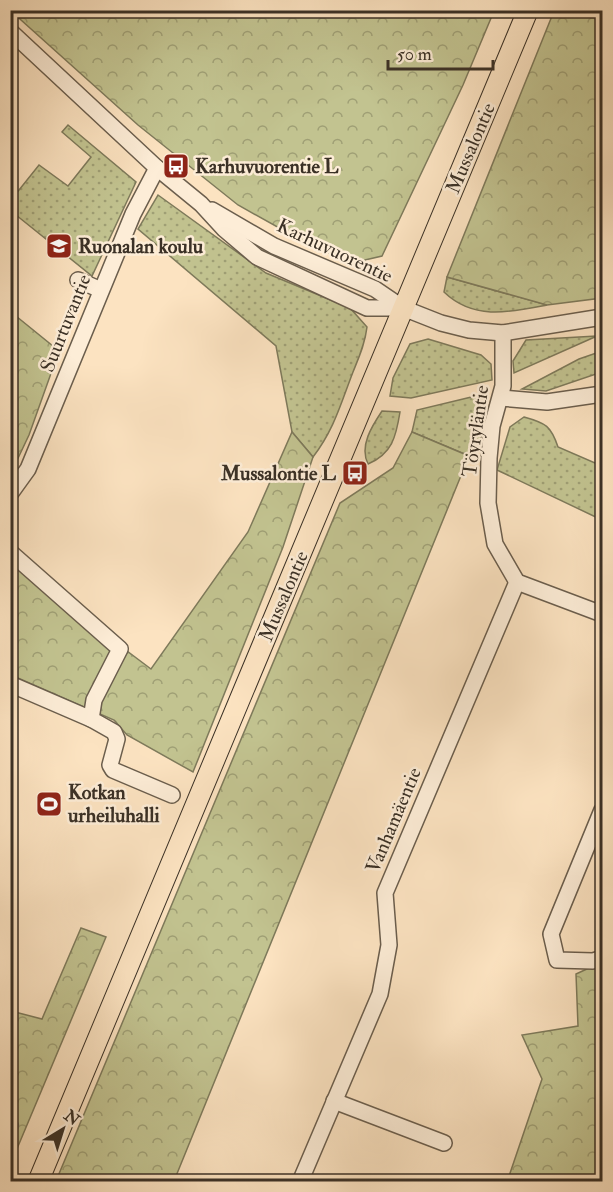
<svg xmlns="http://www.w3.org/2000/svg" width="613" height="1192" font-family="'IM FELL Double Pica',serif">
<defs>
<pattern id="grass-dots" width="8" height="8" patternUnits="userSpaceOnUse" patternTransform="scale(1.5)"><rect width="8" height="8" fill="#c2c390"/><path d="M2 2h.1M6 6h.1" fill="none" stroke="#9f9f75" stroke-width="1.8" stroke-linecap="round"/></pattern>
<pattern id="forest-crowns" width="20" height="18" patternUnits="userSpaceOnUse" patternTransform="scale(1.5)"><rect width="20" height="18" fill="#c2c390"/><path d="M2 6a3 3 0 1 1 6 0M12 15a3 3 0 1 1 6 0" fill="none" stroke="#9f9f75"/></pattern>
</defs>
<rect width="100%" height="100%" fill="#fce3c1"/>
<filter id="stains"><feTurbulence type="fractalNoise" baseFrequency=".00333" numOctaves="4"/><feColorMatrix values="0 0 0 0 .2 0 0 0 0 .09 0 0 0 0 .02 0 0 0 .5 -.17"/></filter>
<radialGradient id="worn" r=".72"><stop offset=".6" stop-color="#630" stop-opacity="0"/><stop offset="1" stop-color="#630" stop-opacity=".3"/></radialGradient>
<g fill="url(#grass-dots)" stroke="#7e7a5b" stroke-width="1.5">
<path d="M68 125 136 182 92 276 11 211V200L39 165 68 186 91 157 62 132Z"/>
<path d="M158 195 266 273 350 308 367 327C365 344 359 357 353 372 341 403 334 430 313 457L292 432 276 346 138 229Z"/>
<path d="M447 277 547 305C511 312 474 321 444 292Z"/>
<path d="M597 336 514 373 513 361 526 340Z"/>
<path d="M428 339 481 355 491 364 492 380 411 398 390 396 393 378 410 344Z"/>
<path d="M602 351V372L546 391 522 389 579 359Z"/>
<path d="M484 394 488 416 474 458 412 432 417 410Z"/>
<path d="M382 411 400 412C396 437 392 454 368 464 359 446 372 426 382 411Z"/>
<path d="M524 417C546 423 551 426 558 447L602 466V520L497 470 510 427Z"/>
</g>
<g fill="url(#forest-crowns)" stroke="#7e7a5b" stroke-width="1.5">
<path d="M11 11H494L463 85 382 256 352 263 308 244 238 205 138 125Z"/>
<path d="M554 11H602V298L547 305 447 277Z"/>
<path d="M11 312 59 351 29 435 11 473Z"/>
<path d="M292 432 313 457 283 547 193 772 127 735 114 720 11 675 10 563 151 669 248 532Z"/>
<path d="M412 432 469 456 174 1181H56L340 503 393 468Z"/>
<path d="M81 928 106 937 11 1163V1011L42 1019Z"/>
<path d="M602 962V1181L507 1182 542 1079 522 1035 578 1026 576 974Z"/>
</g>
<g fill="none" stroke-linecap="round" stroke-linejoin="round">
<path stroke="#7b8482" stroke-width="4.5" d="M10 1110 17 1125 10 1142"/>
<defs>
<g id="minor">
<path d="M10 31 157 168 201 204 224 229 257 257 367 308H403"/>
<path d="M212 210 274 246 375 289 403 308 441 323 469 330 503 333 602 317"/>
<path d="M78 280 101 290"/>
<path d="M503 333V386L492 426 489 458 488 503 495 544 517 582 602 614"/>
<path d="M501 398 547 402 602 394"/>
<path d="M10 494 28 469 133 214 157 168"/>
<path d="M10 552 120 649 94 700 91 719 114 732 117 739 110 765 113 770 172 795"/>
<path d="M10 684 91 719"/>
<path d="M602 810 551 934 557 960 593 961 602 958"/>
<path d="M334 1101 444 1143"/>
<path d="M300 1182 380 994 389 945 385 893 517 582"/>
</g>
<path id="major" d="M38 1182 528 10"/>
</defs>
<use href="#minor" stroke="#6b5e4d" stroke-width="18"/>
<use href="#major" stroke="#3b3126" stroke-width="22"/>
<use href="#minor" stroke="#fdedd7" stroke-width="15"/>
<use href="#major" stroke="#fce3c1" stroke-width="20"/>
</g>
<defs>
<symbol id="bus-square" viewBox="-11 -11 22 22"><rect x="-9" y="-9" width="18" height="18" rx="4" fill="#8f2418" stroke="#fdedd7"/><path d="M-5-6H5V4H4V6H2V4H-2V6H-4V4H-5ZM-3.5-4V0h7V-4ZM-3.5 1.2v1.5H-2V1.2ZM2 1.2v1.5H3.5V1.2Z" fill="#fff"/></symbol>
<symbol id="school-square" viewBox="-11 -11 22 22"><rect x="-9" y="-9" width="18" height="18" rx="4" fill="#8f2418" stroke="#fdedd7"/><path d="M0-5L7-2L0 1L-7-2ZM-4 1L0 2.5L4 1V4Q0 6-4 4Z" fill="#fff"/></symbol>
<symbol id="stadium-square" viewBox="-11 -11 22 22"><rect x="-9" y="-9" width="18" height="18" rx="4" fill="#8f2418" stroke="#fdedd7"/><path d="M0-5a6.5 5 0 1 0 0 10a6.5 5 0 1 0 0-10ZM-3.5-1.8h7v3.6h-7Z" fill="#fff"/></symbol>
</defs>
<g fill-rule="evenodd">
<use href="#bus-square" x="161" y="151" width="30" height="30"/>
<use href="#school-square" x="44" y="231" width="30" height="30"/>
<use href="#bus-square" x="340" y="458" width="30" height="30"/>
<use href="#stadium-square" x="34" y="789" width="30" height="30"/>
</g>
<g text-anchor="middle" stroke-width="5" stroke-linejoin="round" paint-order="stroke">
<g font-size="20" fill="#3b3126" stroke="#fdedd7">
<text transform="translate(470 148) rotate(-67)" y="7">Mussalontie</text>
<text transform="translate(335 250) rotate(25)" y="7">Karhuvuorentie</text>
<text transform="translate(65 323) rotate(-68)" y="7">Suurtuvantie</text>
<text transform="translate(475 431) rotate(-82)" y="7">Töyryläntie</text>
<text transform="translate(283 596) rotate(-67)" y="7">Mussalontie</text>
<text transform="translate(393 820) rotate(-67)" y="7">Vanhamäentie</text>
</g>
<g font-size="20" font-weight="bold" fill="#3b3126" stroke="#fdedd7" text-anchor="start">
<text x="195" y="173">Karhuvuorentie L</text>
<text x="78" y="253">Ruonalan koulu</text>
<text x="336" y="480" text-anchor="end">Mussalontie L</text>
<text x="68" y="799">Kotkan<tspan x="68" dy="23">urheiluhalli</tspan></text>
</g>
</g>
<rect width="613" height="1192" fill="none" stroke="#fce3c1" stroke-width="36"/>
<rect x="12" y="12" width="589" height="1168" fill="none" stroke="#3b3126" stroke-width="3"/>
<rect x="18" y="18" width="577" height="1156" fill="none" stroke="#3b3126" stroke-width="1.5"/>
<g transform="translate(63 1129) rotate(38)" stroke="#fdedd7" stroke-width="4.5" paint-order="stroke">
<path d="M0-4.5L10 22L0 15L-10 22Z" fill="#3b3126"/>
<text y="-9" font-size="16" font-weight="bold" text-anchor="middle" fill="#3b3126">N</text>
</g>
<path d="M388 60v9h105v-9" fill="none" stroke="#3b3126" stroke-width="3"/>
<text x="397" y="60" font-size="18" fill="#3b3126" stroke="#fdedd7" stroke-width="4.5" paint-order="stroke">50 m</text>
<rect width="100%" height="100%" filter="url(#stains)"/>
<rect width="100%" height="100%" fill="url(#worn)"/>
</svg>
